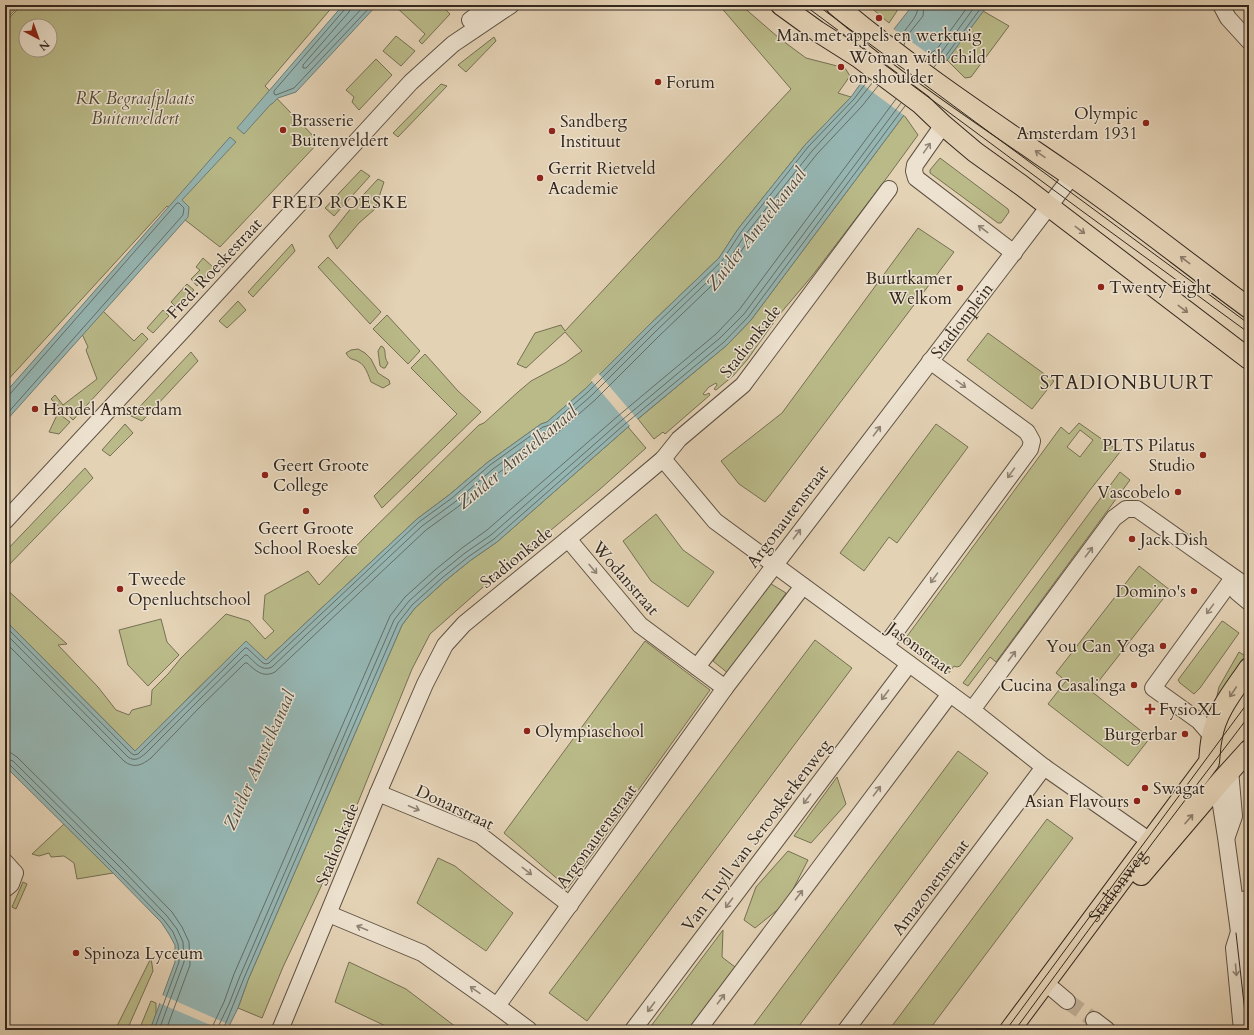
<svg xmlns="http://www.w3.org/2000/svg" width="1254" height="1035" font-family="Cardo,serif">
<rect width="100%" height="100%" fill="#e4d2b5"/>
<filter id="stains"><feTurbulence type="fractalNoise" baseFrequency=".005" numOctaves="4"/><feColorMatrix values="0 0 0 0 .2 0 0 0 0 .09 0 0 0 0 .02 0 0 0 .5 -.17"/></filter>
<radialGradient id="worn" r=".72"><stop offset=".6" stop-color="#630" stop-opacity="0"/><stop offset="1" stop-color="#630" stop-opacity=".3"/></radialGradient>
<g fill="#baba89" stroke="#767054" fill-rule="evenodd">
<path d="M5 5H20L9 16 5 18Z"/>
<path d="M22 5H334L265 86 319 142 220 247 167 206 5 383V22ZM26 26H50V50H26Z"/>
<path d="M394 5H441L450 14 422 44 419 41 425 34Z"/>
<path d="M719 5H741L779 38 806 58 845 68 850 76 838 93 851 97 805 145 738 229 719 258 648 326 585 389 547 422 541 424 488 462 449 495 417 519 266 660 246 642 188 698 140 747 135 751 5 620V588L67 644 58 645 98 687 116 710 129 715 132 710 151 705 152 690 168 674 181 658 226 614 249 621 265 639 274 631 263 619 265 595 308 571 319 585 364 538 479 425 484 423 518 392 531 381 565 363 582 351 565 332 526 368 517 364 535 333 561 325 565 331 791 89Z"/>
<path d="M868 5H897V11L889 23Z"/>
<path d="M983 11 1009 26 971 77 965 78 947 60Z"/>
<path d="M396 36 415 51 401 66 383 51Z"/>
<path d="M494 37 496 41 466 72 458 65Z"/>
<path d="M376 59 392 75 359 110 352 102 354 97 346 90Z"/>
<path d="M441 84 447 86 398 137 393 133Z"/>
<path d="M904 115 918 135 883 183 812 276 779 315 747 360 733 376 716 390 714 389 717 385 716 383 709 387 703 394 705 395 709 393 710 395 665 434 663 432 654 439 638 419 727 345 751 320Z"/>
<path d="M940 158 1008 209 1009 212 1001 223H998L930 173V170Z"/>
<path d="M361 170 370 176 334 216 325 208Z"/>
<path d="M378 179 384 182 375 209 359 223 337 249 329 236 352 207Z"/>
<path d="M918 228 954 252 765 502 739 484 721 461 782 413Z"/>
<path d="M292 244 295 251 253 297 248 292Z"/>
<path d="M328 257 381 312 370 324 318 267Z"/>
<path d="M203 258 214 268 197 286 191 279 200 270 196 267Z"/>
<path d="M187 284 194 290 177 308 171 302Z"/>
<path d="M238 301 246 310 227 328 219 321Z"/>
<path d="M163 310 169 316 153 333 147 328Z"/>
<path d="M103 311 134 341 142 333 148 339 73 420 51 399 55 395 63 405 97 379 86 350 88 347 82 334Z"/>
<path d="M387 315 420 351 408 364 373 329Z"/>
<path d="M988 333 1054 381 1032 409 967 360Z"/>
<path d="M381 346 383 347C387 352 383 356 388 363L385 368H383L380 366 378 351Z"/>
<path d="M358 349 365 353 371 359 378 373 389 380 390 384 383 388 371 382C368 375 366 366 359 362 353 358 350 361 346 353L351 350Z"/>
<path d="M191 352 198 361 142 421 131 416Z"/>
<path d="M425 354 458 391 481 412 382 508 374 496 457 414 411 368Z"/>
<path d="M58 413 70 422 59 434 49 432Z"/>
<path d="M1079 423 1120 452 1090 490 960 666 957 667 954 666 948 674 905 639 1061 427 1069 434ZM1080 430 1093 440 1080 457 1067 447Z"/>
<path d="M125 424 133 433 110 456 102 450Z"/>
<path d="M936 424 968 447 897 543 889 537 864 571 840 553Z"/>
<path d="M628 427 646 448 599 490 491 580 430 634 412 669 342 842 283 967 262 1018 238 1008 248 980 402 625 415 608 445 581 471 560 497 542Z"/>
<path d="M85 468 93 478 5 569V552Z"/>
<path d="M1120 472 1130 480 996 662 990 657 968 686 963 683Z"/>
<path d="M656 514 683 550 714 572 688 607 651 581 623 541Z"/>
<path d="M1139 566 1170 590 1091 691 1150 738 1128 766 1048 704 1066 681 1056 673Z"/>
<path d="M768 582 786 593 729 674 713 661Z"/>
<path d="M161 619 167 642 179 655 148 686 128 665 119 630Z"/>
<path d="M1222 621 1224 622 1239 633 1200 688 1194 694 1180 683 1178 680Z"/>
<path d="M815 640 852 668 587 1021 549 993Z"/>
<path d="M645 641 710 690 568 888 504 833Z"/>
<path d="M1239 652 1247 657 1214 709 1219 687Z"/>
<path d="M958 751 988 773 796 1030H750Z"/>
<path d="M837 777 846 804 811 843 794 836Z"/>
<path d="M1047 819 1073 838 929 1030H889Z"/>
<path d="M64 824 113 873 77 879 74 863 64 856 51 857 49 853 39 856 32 854Z"/>
<path d="M788 851 808 860 786 903 755 928 744 920 756 887Z"/>
<path d="M438 858 455 866 513 913 486 951 417 903Z"/>
<path d="M23 882 27 884 16 909 12 907Z"/>
<path d="M723 930 722 957 735 967 689 1030H648Z"/>
<path d="M151 958 153 971 127 1030H115Z"/>
<path d="M349 962 406 989 460 1030H394L335 1002Z"/>
<path d="M151 1001 156 1003V1014L150 1030H139Z"/>
</g>
<g fill="#96b6b3" stroke="#6e7d77">
<path d="M343 5H377L296 92 278 98 272 104H271L244 134 237 128Z"/>
<path d="M909 5H988L947 60 942 64 751 320 727 345 628 427 497 542 471 560 445 581 415 608 402 625 248 980 238 1008 227 1030H150L175 962V945L169 934 161 922 113 873 5 766V620L135 751 246 641 266 660 417 519 449 495 488 462 541 424 547 422 585 389 648 326 719 258 738 229 805 145 851 97 861 83 888 46 894 29 909 10Z"/>
<path d="M230 137 236 142 182 200 189 207 188 217 5 422V393Z"/>
</g>
<g fill="#e4d2b5">
<path d="M892 28 944 65 905 116 859 82 886 45Z"/>
<path d="M598 373 639 421 631 427 591 380Z"/>
<path d="M162 995 230 1025 228 1030H222L159 1003Z"/>
</g>
<g fill="none" stroke-linecap="round" stroke-linejoin="round">
<g stroke="#646e68" stroke-width="1">
<path d="M346 5 345 9 274 91V94L276 95 294 88 372 5"/>
<path d="M351 5 349 12 303 65V68H306L365 5"/>
<path d="M899 41C904 27 919 19 918 5"/>
<path d="M904 45 907 36 923 16 924 5"/>
<path d="M925 61 931 53 937 49 969 5"/>
<path d="M930 65 936 57 941 53 976 5"/>
<path d="M934 67 939 61 945 57 983 5"/>
<path d="M5 395 10 394 177 203H179L184 208 183 215 5 416"/>
<path d="M5 626 131 753 134 755 138 754 245 648H247L263 663 266 664 269 663 419 522 452 498 490 465 543 427 550 425 588 392 651 329 722 261 741 232 808 147 854 99 869 79"/>
<path d="M5 633 128 757C135 762 140 758 146 753L194 705 245 655H247C255 662 261 672 272 667L422 526 455 502 493 469 545 432 553 429 591 396 654 333 726 264 745 235 812 151 857 102 873 82"/>
<path d="M5 642 124 761C134 769 142 765 151 758L198 709 245 663H247C256 671 263 678 275 672L426 530 459 506 497 474 548 437 556 434 595 400 658 337 730 268 750 238 817 154 862 106 878 86"/>
<path d="M5 752 11 753 17 757 124 863 172 912 182 927 189 942 190 965 166 1030"/>
<path d="M5 758 13 761 120 867 167 916 177 929 183 942 184 962 159 1030"/>
<path d="M5 763 10 765 116 871 164 920 173 932 178 944 179 962 154 1030"/>
<path d="M212 1030 214 1023 224 1002 234 974 390 616 405 597 435 570 462 548 487 530 618 416 716 334 739 310 896 99"/>
<path d="M218 1030 219 1025 229 1004 240 976 394 620 409 601 439 574 465 553 491 535 622 420 720 338 744 314 901 103"/>
<path d="M223 1030 244 978 398 623 412 605 442 578 468 557 494 539 625 424 724 342 748 317 905 106"/>
</g>
<path stroke="#c1b097" stroke-width="16" stroke-dasharray="16 8" stroke-linecap="butt" d="M1067 1001 1094 1020"/>
<defs>
<g id="minor">
<path d="M1221 5 1228 18 1249 41"/>
<path d="M470 20 491 5"/>
<path d="M943 125 915 165 914 171 916 178 1014 253"/>
<path d="M663 459 715 521 972 710 1044 767 1147 839 1150 841 1161 840"/>
<path d="M5 521 183 330 411 82 453 44 511 5"/>
<path d="M568 539 640 625 725 688"/>
<path d="M1234 583 1237 592 1249 602"/>
<path d="M885 646 1030 449 1032 441 1027 432 930 361"/>
<path id="s1" d="M697 667C821 503 947 340 1072 176"/>
<path d="M972 710 1114 518 1126 509H1137L1249 588"/>
<path d="M1212 736 1199 721 1153 688 1233 578"/>
<path d="M1218 783 1220 799 1226 837 1239 932 1246 944 1249 973"/>
<path d="M378 793 480 835 570 905"/>
<path d="M1227 836 1234 816 1230 770"/>
<path d="M5 862 15 873 11 884 5 889"/>
<path d="M1235 901 1249 899"/>
<path d="M329 914 422 953 497 1006 529 1030"/>
<path d="M1239 932 1234 948 1242 1030"/>
<path d="M1054 990 1067 1001"/>
<path d="M497 1006 725 688 803 586"/>
<path d="M1094 1020 1107 1030"/>
<path d="M280 1030 378 793 425 684 445 645 464 624 568 539 663 459 679 439 743 385 889 189"/>
<path d="M633 1030 909 664"/>
<path d="M698 1030 950 694"/>
<path d="M846 1030 1044 767"/>
</g>
<g id="major">
<path d="M781 5 817 31 858 57 921 104 943 125 975 152 1021 185 1249 359"/>
<path d="M836 5C907 65 985 117 1061 169 1126 213 1186 262 1249 308"/>
<path d="M1141 875 1221 781 1249 750"/>
<path id="s2" d="M1010 1030 1209 762C1210 753 1210 745 1212 737 1216 711 1235 689 1249 668"/>
</g>
</defs>
<use href="#minor" stroke="#5f5244" stroke-width="18"/>
<use href="#major" stroke="#33271e" stroke-width="22"/>
<use href="#minor" stroke="#ede2cf" stroke-width="16"/>
<use href="#major" stroke="#e4d2b5" stroke-width="20"/>
<g stroke="#33271e" stroke-width="1">
<path d="M804 5 1082 211 1249 333"/>
<path d="M817 5 1249 324"/>
<path d="M1236 933 1247 1030"/>
<path d="M1006 1030 1249 701"/>
<path d="M1015 1030 1154 841 1249 716"/>
</g>
</g>
<defs><path id="oneway-shaft" d="M-6 0H5M1.5-3L5.5 0L1.5 3" fill="none" stroke-width="1.6" stroke-linecap="round" stroke-linejoin="round"/></defs>
<g stroke="#908476">
<use href="#oneway-shaft" transform="translate(927 148) rotate(-55)"/>
<use href="#oneway-shaft" transform="translate(983 229) rotate(-143)"/>
<use href="#oneway-shaft" transform="translate(961 384) rotate(36)"/>
<use href="#oneway-shaft" transform="translate(877 431) rotate(-53)"/>
<use href="#oneway-shaft" transform="translate(1011 473) rotate(126)"/>
<use href="#oneway-shaft" transform="translate(797 534) rotate(-53)"/>
<use href="#oneway-shaft" transform="translate(1089 552) rotate(-53)"/>
<use href="#oneway-shaft" transform="translate(593 569) rotate(50)"/>
<use href="#oneway-shaft" transform="translate(934 578) rotate(126)"/>
<use href="#oneway-shaft" transform="translate(1210 609) rotate(126)"/>
<use href="#oneway-shaft" transform="translate(1012 656) rotate(-53)"/>
<use href="#oneway-shaft" transform="translate(885 695) rotate(127)"/>
<use href="#oneway-shaft" transform="translate(877 791) rotate(-53)"/>
<use href="#oneway-shaft" transform="translate(807 799) rotate(127)"/>
<use href="#oneway-shaft" transform="translate(414 808) rotate(23)"/>
<use href="#oneway-shaft" transform="translate(527 871) rotate(38)"/>
<use href="#oneway-shaft" transform="translate(799 895) rotate(-53)"/>
<use href="#oneway-shaft" transform="translate(729 903) rotate(127)"/>
<use href="#oneway-shaft" transform="translate(362 928) rotate(-157)"/>
<use href="#oneway-shaft" transform="translate(1236 970) rotate(85)"/>
<use href="#oneway-shaft" transform="translate(475 990) rotate(-145)"/>
<use href="#oneway-shaft" transform="translate(721 999) rotate(-53)"/>
<use href="#oneway-shaft" transform="translate(651 1007) rotate(127)"/>
</g>
<g stroke="#8c7c6a">
<use href="#oneway-shaft" transform="translate(1040 154) rotate(-145)"/>
<use href="#oneway-shaft" transform="translate(1080 230) rotate(37)"/>
<use href="#oneway-shaft" transform="translate(1185 260) rotate(-143)"/>
<use href="#oneway-shaft" transform="translate(1183 309) rotate(37)"/>
<use href="#oneway-shaft" transform="translate(1233 692) rotate(124)"/>
<use href="#oneway-shaft" transform="translate(1189 819) rotate(-49)"/>
</g>
<g fill="#8f2418" stroke="#ede2cf" stroke-width="1.5">
<circle cx="879" cy="18" r="4"/>
<circle cx="841" cy="67" r="4"/>
<circle cx="658" cy="82" r="4"/>
<circle cx="1146" cy="123" r="4"/>
<circle cx="283" cy="130" r="4"/>
<circle cx="552" cy="131" r="4"/>
<circle cx="540" cy="178" r="4"/>
<circle cx="1101" cy="287" r="4"/>
<circle cx="960" cy="288" r="4"/>
<circle cx="35" cy="409" r="4"/>
<circle cx="1203" cy="455" r="4"/>
<circle cx="265" cy="475" r="4"/>
<circle cx="1178" cy="492" r="4"/>
<circle cx="306" cy="511" r="4"/>
<circle cx="1132" cy="539" r="4"/>
<circle cx="120" cy="589" r="4"/>
<circle cx="1194" cy="591" r="4"/>
<circle cx="1163" cy="646" r="4"/>
<circle cx="1134" cy="685" r="4"/>
<path d="M1148 703h4v4h4v4h-4v4h-4v-4h-4v-4h4z"/>
<circle cx="527" cy="731" r="4"/>
<circle cx="1185" cy="734" r="4"/>
<circle cx="1145" cy="788" r="4"/>
<circle cx="1137" cy="801" r="4"/>
<circle cx="76" cy="953" r="4"/>
</g>
<g text-anchor="middle" stroke-width="3" stroke-linejoin="round" paint-order="stroke">
<g font-size="17" fill="#33271e" stroke="#ede2cf" text-anchor="start">
<text x="879" y="41" text-anchor="middle">Man met appels en werktuig</text>
<text x="849" y="63">Woman with child<tspan x="849" dy="20">on shoulder</tspan></text>
<text x="666" y="88">Forum</text>
<text x="1138" y="119" text-anchor="end">Olympic<tspan x="1138" dy="20">Amsterdam 1931</tspan></text>
<text x="291" y="126">Brasserie<tspan x="291" dy="20">Buitenveldert</tspan></text>
<text x="560" y="127">Sandberg<tspan x="560" dy="20">Instituut</tspan></text>
<text x="548" y="174">Gerrit Rietveld<tspan x="548" dy="20">Academie</tspan></text>
<text x="952" y="284" text-anchor="end">Buurtkamer<tspan x="952" dy="20">Welkom</tspan></text>
<text x="1109" y="293">Twenty Eight</text>
<text x="43" y="415">Handel Amsterdam</text>
<text x="1195" y="451" text-anchor="end">PLTS Pilatus<tspan x="1195" dy="20">Studio</tspan></text>
<text x="273" y="471">Geert Groote<tspan x="273" dy="20">College</tspan></text>
<text x="1170" y="498" text-anchor="end">Vascobelo</text>
<text x="306" y="534" text-anchor="middle">Geert Groote<tspan x="306" dy="20">School Roeske</tspan></text>
<text x="1140" y="545">Jack Dish</text>
<text x="128" y="585">Tweede<tspan x="128" dy="20">Openluchtschool</tspan></text>
<text x="1186" y="597" text-anchor="end">Domino's</text>
<text x="1155" y="652" text-anchor="end">You Can Yoga</text>
<text x="1126" y="691" text-anchor="end">Cucina Casalinga</text>
<text x="1159" y="715">FysioXL</text>
<text x="535" y="737">Olympiaschool</text>
<text x="1177" y="740" text-anchor="end">Burgerbar</text>
<text x="1153" y="794">Swagat</text>
<text x="1129" y="807" text-anchor="end">Asian Flavours</text>
<text x="84" y="959">Spinoza Lyceum</text>
</g>
<g font-size="17" font-style="italic" fill="#554c39" stroke="#ede2cf">
<text x="135" y="104">RK Begraafplaats<tspan x="135" dy="20">Buitenveldert</tspan></text>
</g>
<g font-size="17" fill="#33271e" stroke="#ede2cf">
<text transform="translate(214 268) rotate(-47)" y="6">Fred. Roeskestraat</text>
<text dy="6" stroke="none"><textPath href="#s1" startOffset="436">Stadionplein</textPath></text>
<text transform="translate(750 341) rotate(-52)" y="6">Stadionkade</text>
<text transform="translate(787 516) rotate(-53)" y="6">Argonautenstraat</text>
<text transform="translate(516 557) rotate(-39)" y="6">Stadionkade</text>
<text transform="translate(626 578) rotate(49)" y="6">Wodanstraat</text>
<text transform="translate(920 648) rotate(36)" y="6">Jasonstraat</text>
<text transform="translate(455 807) rotate(25)" y="6">Donarstraat</text>
<text transform="translate(756 835) rotate(-53)" y="6">Van Tuyll van Serooskerkenweg</text>
<text transform="translate(596 836) rotate(-54)" y="6">Argonautenstraat</text>
<text transform="translate(337 844) rotate(-68)" y="6">Stadionkade</text>
<text dy="6" stroke="none"><textPath href="#s2" startOffset="180">Stadionweg</textPath></text>
<text transform="translate(930 887) rotate(-53)" y="6">Amazonenstraat</text>
</g>
<g font-size="18" letter-spacing="1" fill="#33271e" stroke="#ede2cf">
<text x="340" y="208">FRED ROESKE</text>
</g>
<g font-size="18" font-style="italic" fill="#4c4b43" stroke="#ede2cf">
<text transform="translate(756 229) rotate(-52)" y="6">Zuider Amstelkanaal</text>
<text transform="translate(517 457) rotate(-40)" y="6">Zuider Amstelkanaal</text>
<text transform="translate(259 760) rotate(-66)" y="6">Zuider Amstelkanaal</text>
</g>
<g font-size="19" letter-spacing="1" fill="#33271e" stroke="#ede2cf">
<text x="1127" y="389">STADIONBUURT</text>
</g>
</g>
<rect width="1254" height="1035" fill="none" stroke="#e4d2b5" stroke-width="20"/>
<rect x="6" y="6" width="1242" height="1023" fill="none" stroke="#33271e" stroke-width="2"/>
<rect x="10" y="10" width="1234" height="1015" fill="none" stroke="#33271e"/>
<g transform="translate(38 38) rotate(139)"><circle r="19" fill="#ede2cf" stroke="#a39788"/>
<path d="M0-3L7 15L0 10L-7 15Z" fill="#8f2418"/>
<text y="-6" font-size="11" font-weight="bold" text-anchor="middle" fill="#33271e">N</text>
</g>
<rect width="100%" height="100%" filter="url(#stains)"/>
<rect width="100%" height="100%" fill="url(#worn)"/>
</svg>
